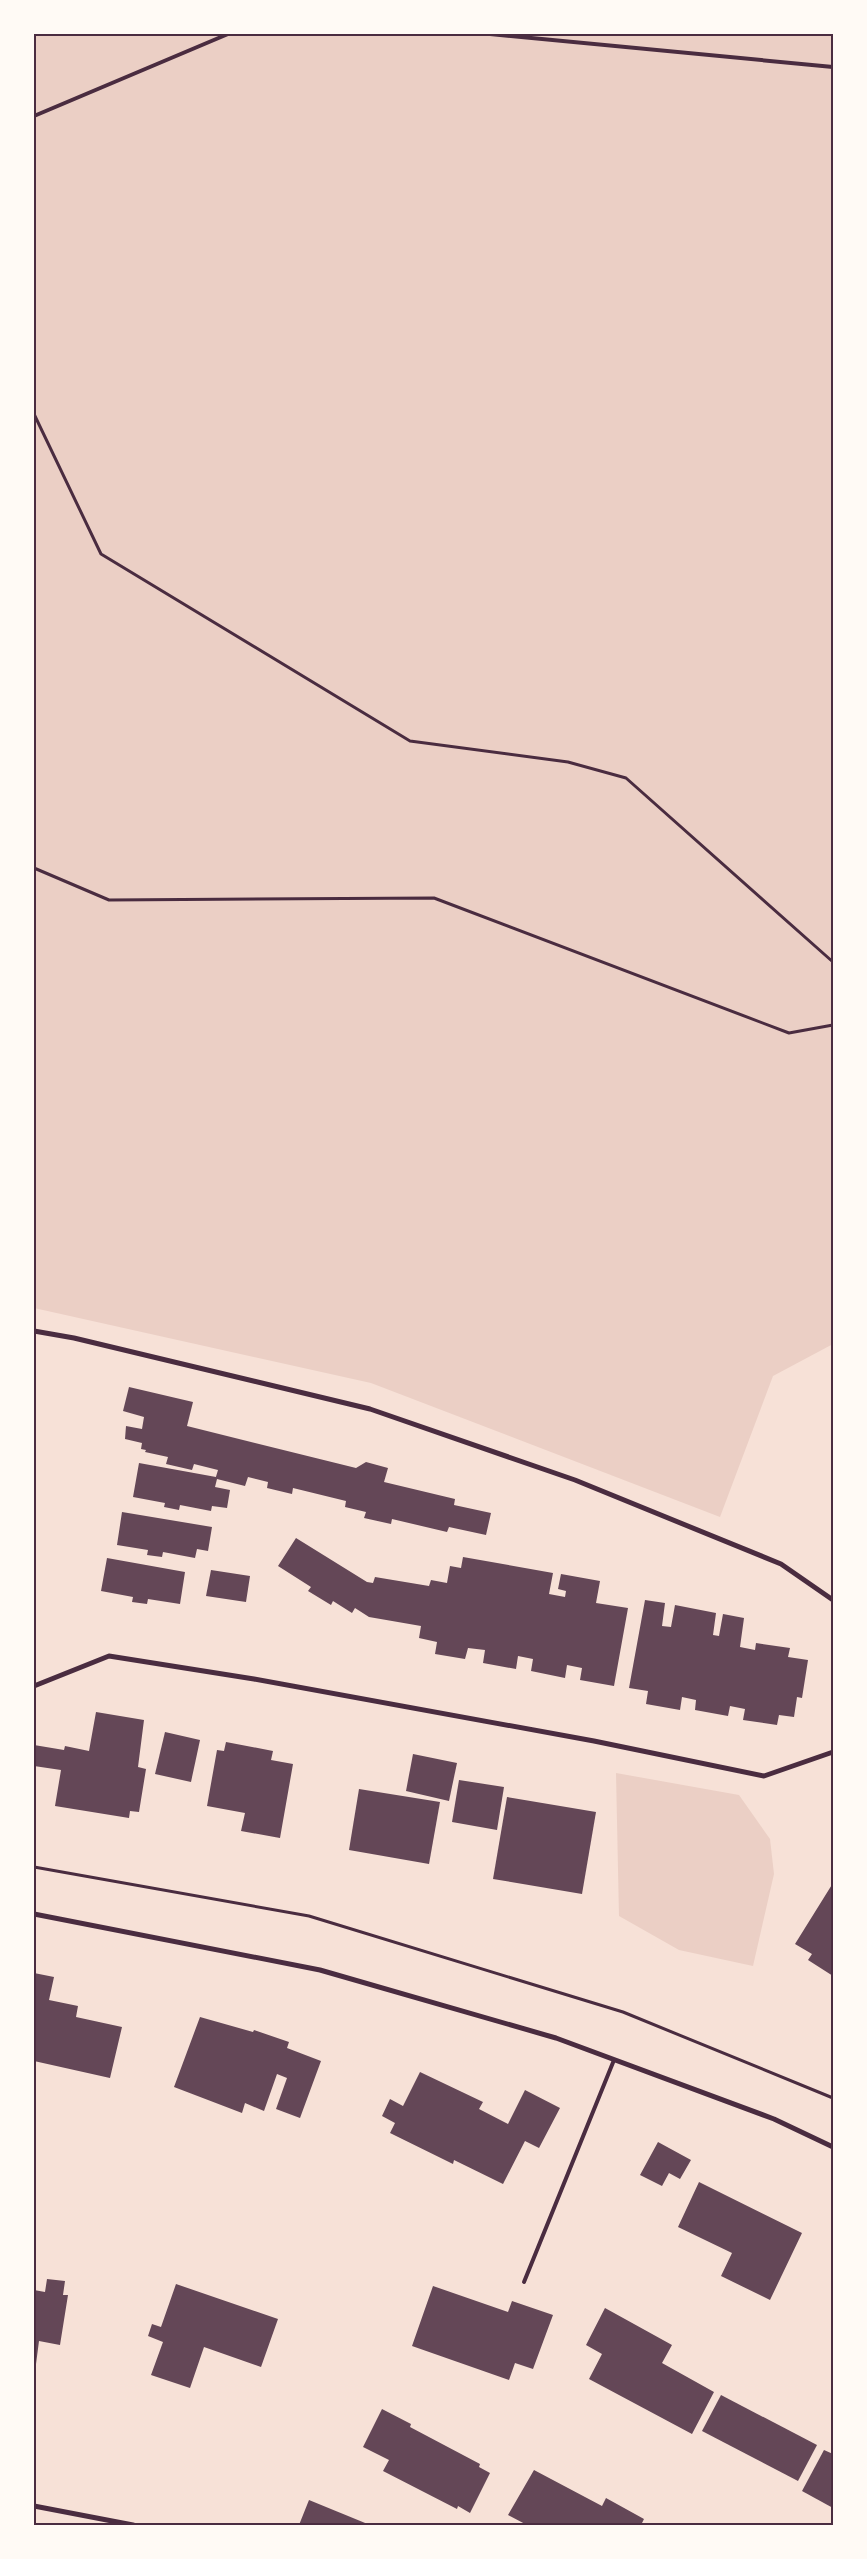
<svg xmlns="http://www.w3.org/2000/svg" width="867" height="2559" font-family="'Varela Round',sans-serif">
<rect width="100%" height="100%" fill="#f7e1d7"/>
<g fill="#ebcfc5">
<path d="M34 34H833V1344L773 1376 720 1517 371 1383 34 1308Z"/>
<path d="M616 1773 739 1795 770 1839 774 1874 753 1966 679 1950 619 1916Z"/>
</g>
<g fill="#644757">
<path d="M129 1387 193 1402 187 1426 356 1468 366 1462 388 1468 384 1482 455 1499 454 1505 491 1513 486 1535 449 1527 447 1532 392 1519 391 1524 364 1518 366 1512 345 1507 346 1501 293 1488 292 1494 267 1488 268 1482 248 1477 245 1486 217 1479 215 1487 230 1490 227 1508 212 1506 211 1511 180 1505 179 1510 164 1507 165 1503 133 1497 139 1463 216 1477 215 1480 218 1470 194 1464 192 1470 166 1464 168 1457 145 1452 146 1450 141 1449 142 1443 125 1439 126 1426 142 1429 144 1417 123 1411Z"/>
<path d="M122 1512 212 1527 208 1551 197 1549 195 1558 163 1552 162 1557 147 1555 148 1550 117 1545Z"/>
<path d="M296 1538 367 1582 373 1583 375 1577 429 1586 431 1580 447 1583 450 1566 461 1568 463 1557 553 1573 549 1594 565 1597 566 1591 558 1589 561 1574 600 1581 596 1603 628 1608 614 1686 580 1680 582 1668 567 1665 565 1678 531 1671 533 1659 518 1656 516 1669 483 1663 485 1650 468 1648 465 1659 435 1654 437 1642 419 1638 421 1626 369 1617 355 1608 352 1613 333 1601 331 1605 308 1591 311 1587 278 1566Z"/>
<path d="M107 1558 185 1572 180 1604 148 1599 147 1604 132 1602 133 1597 101 1591Z"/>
<path d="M211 1570 250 1576 246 1602 206 1596Z"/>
<path d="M645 1600 665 1603 662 1626 671 1627 675 1605 716 1613 713 1635 719 1636 723 1614 744 1618 740 1647 755 1650 756 1643 790 1648 788 1657 808 1660 802 1698 797 1697 794 1717 779 1715 777 1725 743 1720 745 1709 730 1706 728 1716 695 1710 696 1700 682 1697 680 1710 646 1704 648 1691 629 1688Z"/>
<path d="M96 1712 144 1720 138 1767 146 1769 139 1812 130 1811 129 1818 55 1806 61 1770 34 1766V1745L64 1750 65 1746 89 1751Z"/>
<path d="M165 1732 200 1740 191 1782 155 1774Z"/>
<path d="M226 1742 273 1751 271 1760 293 1764 280 1838 241 1831 245 1813 207 1806 217 1750 224 1751Z"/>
<path d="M413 1754 457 1763 449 1801 406 1791Z"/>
<path d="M459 1780 504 1787 497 1830 452 1822Z"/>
<path d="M359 1789 440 1802 429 1864 349 1850Z"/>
<path d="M507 1797 596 1812 582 1894 493 1879Z"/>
<path d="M833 1883V1976L808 1960 812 1954 795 1944Z"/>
<path d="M34 1973 54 1977 49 2000 78 2006 76 2017 122 2027 110 2078 34 2061Z"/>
<path d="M200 2017 253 2032 254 2030 289 2042 287 2048 321 2061 300 2118 276 2109 287 2078 277 2074 264 2111 245 2103 242 2113 174 2087Z"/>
<path d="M420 2072 483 2102 479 2109 508 2124 525 2090 560 2108 539 2148 525 2141 503 2184 454 2160 453 2164 390 2133 395 2123 382 2116 390 2099 403 2106Z"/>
<path d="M658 2142 691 2160 680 2179 669 2173 662 2186 640 2175Z"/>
<path d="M699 2182 802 2233 770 2300 721 2276 732 2253 678 2227Z"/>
<path d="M47 2279 65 2281 63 2295H68L60 2345 39 2341 36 2364H34V2290L45 2292Z"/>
<path d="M176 2284 278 2319 261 2367 204 2347 190 2388 151 2375 163 2342 148 2336 152 2324 161 2327Z"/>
<path d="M433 2286 508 2312 512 2301 553 2315 533 2369 515 2363 509 2380 412 2346Z"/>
<path d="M605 2308 672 2345 662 2363 714 2392 692 2434 589 2379 602 2354 586 2345Z"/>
<path d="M721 2395 817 2445 798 2481 702 2431Z"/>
<path d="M382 2409 411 2424 410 2427 480 2464 479 2467 490 2473 470 2513 458 2506 457 2509 383 2471 389 2460 363 2447Z"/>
<path d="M824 2450 833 2454V2508L802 2491Z"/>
<path d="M534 2470 602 2506 606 2498 644 2519 641 2525H527L508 2515Z"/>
<path d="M309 2500 370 2525H299Z"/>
</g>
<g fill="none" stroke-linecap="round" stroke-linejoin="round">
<g stroke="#4a2c40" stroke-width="3">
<path d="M34 414 101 554 410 741 568 762 626 778 833 962"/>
<path d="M34 868 109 900 434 898 789 1033 833 1025"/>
<path d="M34 1867 309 1916 623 2012 833 2098"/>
</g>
<g stroke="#4a2c40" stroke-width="4">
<path d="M490 34 833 67"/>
<path d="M34 116 228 34"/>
<path d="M524 2282 614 2060"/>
</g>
<g stroke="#4a2c40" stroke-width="5">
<path d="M34 1331 74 1338 370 1409 575 1480 781 1564 833 1600"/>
<path d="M34 1686 109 1656 254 1679 594 1741 764 1776 833 1752"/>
<path d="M34 1914 320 1970 556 2038 774 2119 833 2147"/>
<path d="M34 2506 133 2525"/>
</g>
</g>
<rect width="867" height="2559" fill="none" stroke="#fffaf5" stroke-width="70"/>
<rect x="35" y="35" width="797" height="2489" fill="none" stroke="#4a2c40" stroke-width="2"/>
</svg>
